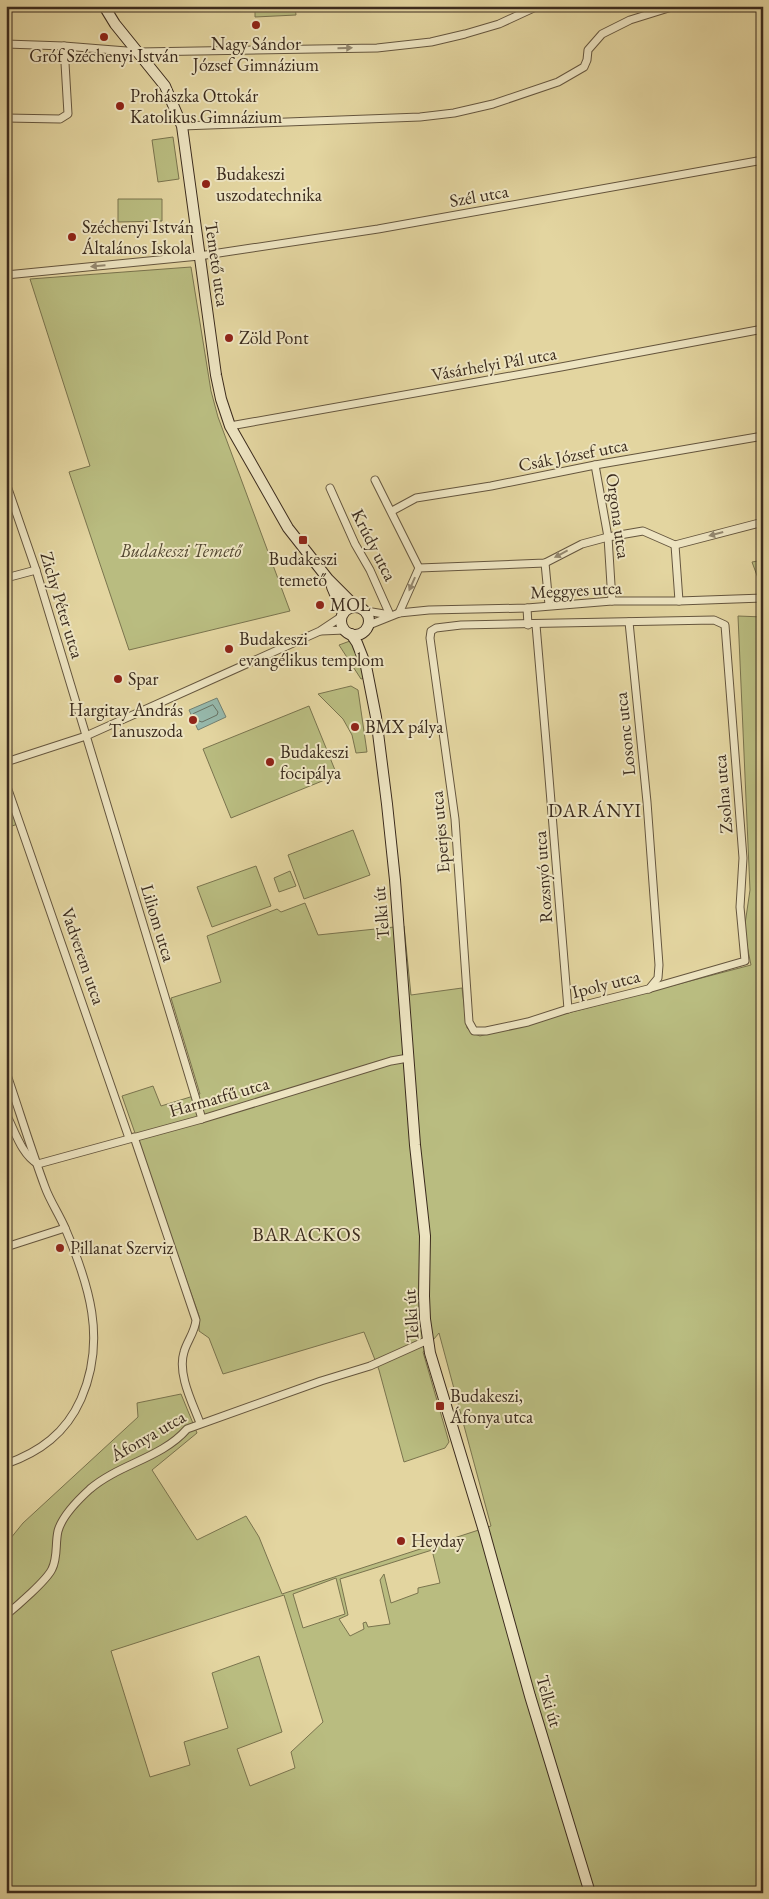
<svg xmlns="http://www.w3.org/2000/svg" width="769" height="1899" font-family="'EB Garamond',serif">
<rect width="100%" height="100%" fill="#e3d5a0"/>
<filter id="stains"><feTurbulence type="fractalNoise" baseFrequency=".004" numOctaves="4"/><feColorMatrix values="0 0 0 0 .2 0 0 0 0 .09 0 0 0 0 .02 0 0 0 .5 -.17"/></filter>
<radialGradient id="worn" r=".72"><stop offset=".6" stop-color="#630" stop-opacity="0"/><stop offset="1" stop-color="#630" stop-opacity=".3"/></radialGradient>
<g fill="#b9bc80" stroke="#7a744e" fill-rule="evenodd">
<path d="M255 6H295L296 15 255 17Z"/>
<path d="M173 137 179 179 158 182 152 140Z"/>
<path d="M118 199H162V221L118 222Z"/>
<path d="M191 267 211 391 218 417 290 611 129 650 69 472 90 466 30 279Z"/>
<path d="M763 560V589H762L752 562Z"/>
<path d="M738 616 763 617V1893H6V1544L23 1523 138 1417 137 1403 181 1394 197 1433 152 1470 197 1540 246 1516 259 1537 282 1594 491 1526 439 1333 423 1352 449 1442 445 1448 404 1462 379 1370 364 1332 223 1374 209 1338 199 1331V1316L122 1096 153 1086 161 1106 200 1094 171 998 221 982 207 936 277 909 281 912 305 903 318 935 404 926 411 995 462 988 467 1028 472 1033 480 1036 751 965 744 931 750 890ZM432 1550 440 1583 418 1588V1593L391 1603 384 1574 380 1580 390 1624 368 1627 366 1622 363 1623 364 1629 350 1636 339 1619 348 1615 340 1579ZM336 1578 345 1614 303 1628 293 1594ZM284 1595 323 1722 291 1752 295 1768 250 1786 237 1749 282 1732 259 1656 212 1673 228 1728 184 1742 190 1765 150 1777 111 1651Z"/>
<path d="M350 641 357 652 365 678 361 679 339 645Z"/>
<path d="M351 686 358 690 367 752 356 753 352 735 343 719 318 694Z"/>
<path d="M309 706 337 775 231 818 203 749Z"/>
<path d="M6 792 18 824 6 828Z"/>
<path d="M353 830 370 875 304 899 288 855Z"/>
<path d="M256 866 271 906 212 927 197 887Z"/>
<path d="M290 871 296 886 279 892 274 878Z"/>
</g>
<path fill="#96b8ab" stroke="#728072" d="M217 698 226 717 198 730 189 710Z"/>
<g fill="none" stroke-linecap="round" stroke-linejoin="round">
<path stroke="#687264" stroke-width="1" d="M213 705 218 712 217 715 202 722 191 718 193 714Z"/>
<path stroke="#728072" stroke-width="2" d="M763 753 758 823 763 881"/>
<defs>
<g id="minor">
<path d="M6 44 64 46 139 52 377 48 431 42 465 34 499 24 538 6"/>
<path d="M6 118 60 119 68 114 64 46"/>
<path d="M182 126 420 117 454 113 493 104 558 82 584 67 587 60 588 50 602 34 630 20 675 6"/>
<path d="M6 275 199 256 378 229 763 160"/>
<path d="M230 426 561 367 763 329"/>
<path d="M595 465 608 537 612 601"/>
<path d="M375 480 419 568"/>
<path d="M6 483 36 570 202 1119"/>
<path d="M330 488 355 544 370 570 390 615"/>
<path d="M392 511 416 498 491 486 595 465 763 436"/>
<path d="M675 545 679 601"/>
<path d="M545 563 549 605"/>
<path d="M6 578 36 570"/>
<path d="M527 608 528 625"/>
<path d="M366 611 390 615"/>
<path d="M399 613 419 568 545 563 582 544 608 537 643 531 675 545 763 522"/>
<path d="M714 620 725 625 743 858 740 907 745 961 648 989 568 1009 528 1022 486 1031H474L469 1022 455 819 430 638 431 631 436 628 461 625Z"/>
<path d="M629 622 647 802 659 965 658 978 649 989"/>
<path d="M369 625 399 613 429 610 527 608 612 601H679L763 598"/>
<path d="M536 625C547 753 558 880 568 1009"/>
<path d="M321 631 345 630"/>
<path d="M6 762 86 736 320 631 341 617"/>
<path d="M6 784 129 1138"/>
<path d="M6 1072C19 1110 31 1149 45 1187 50 1201 59 1214 65 1228 89 1284 107 1340 81 1399 66 1433 40 1452 6 1464"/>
<path d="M6 1114C15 1131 21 1154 38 1164"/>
<path d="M134 1137 196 1320C195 1332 187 1341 184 1352 177 1374 193 1404 200 1423"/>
<path d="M38 1164 202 1119 391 1061 408 1058"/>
<path d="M6 1247 65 1228"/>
<path d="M6 1615C17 1606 47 1580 52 1569 58 1557 55 1544 58 1531 62 1516 79 1499 90 1489 119 1464 162 1458 187 1429L321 1381 370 1366 428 1340"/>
</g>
<g id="secondary">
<path d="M104 6 115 24 165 86 182 126 216 375 221 399 230 426 288 528 328 579 355 606"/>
<path d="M332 587 343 613"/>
<circle cx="355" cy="621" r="14"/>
<path d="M351 634 357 643 366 666 376 717 387 804 395 880 415 1145 425 1236 424 1296 425 1319 430 1353 484 1531 530 1696 590 1893"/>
</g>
</defs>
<use href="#minor" stroke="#65563e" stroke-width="9"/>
<use href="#secondary" stroke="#3b2b1d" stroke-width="12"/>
<use href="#minor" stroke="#ede4c1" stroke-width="7"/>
<use href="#secondary" stroke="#ede4c1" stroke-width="10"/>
</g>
<defs><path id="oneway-solid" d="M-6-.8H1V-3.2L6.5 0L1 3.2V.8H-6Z" transform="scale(1.25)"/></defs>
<g fill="#94886f">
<use href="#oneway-solid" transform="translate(345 48) rotate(-1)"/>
<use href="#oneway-solid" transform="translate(98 266) rotate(175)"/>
<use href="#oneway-solid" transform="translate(716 534) rotate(165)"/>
<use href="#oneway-solid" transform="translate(561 554) rotate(152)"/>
<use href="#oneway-solid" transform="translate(412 584) rotate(114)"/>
</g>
<g fill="#8f2418" stroke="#ede4c1" stroke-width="2">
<circle cx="256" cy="25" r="5"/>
<circle cx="104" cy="37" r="5"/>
<circle cx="120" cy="106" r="5"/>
<circle cx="206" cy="184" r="5"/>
<circle cx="72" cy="237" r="5"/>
<circle cx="229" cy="338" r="5"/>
<rect x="298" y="535" width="10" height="10" rx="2.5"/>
<circle cx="320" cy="605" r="5"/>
<circle cx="229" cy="649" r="5"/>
<circle cx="118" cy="679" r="5"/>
<circle cx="193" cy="720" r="5"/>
<circle cx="355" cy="727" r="5"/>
<circle cx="270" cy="762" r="5"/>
<circle cx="60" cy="1248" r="5"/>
<rect x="435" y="1401" width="10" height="10" rx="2.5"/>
<circle cx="401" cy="1541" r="5"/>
</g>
<g text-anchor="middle" stroke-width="4" stroke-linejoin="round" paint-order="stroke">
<g font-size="18" fill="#3b2b1d" stroke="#ede4c1" text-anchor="start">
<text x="256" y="50" text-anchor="middle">Nagy Sándor<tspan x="256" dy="21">József Gimnázium</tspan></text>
<text x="104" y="62" text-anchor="middle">Gróf Széchenyi István</text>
<text x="130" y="102">Prohászka Ottokár<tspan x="130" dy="21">Katolikus Gimnázium</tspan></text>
<text x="216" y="180">Budakeszi<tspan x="216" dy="21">uszodatechnika</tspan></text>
<text x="82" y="233">Széchenyi István<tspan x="82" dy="21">Általános Iskola</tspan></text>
<text x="239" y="344">Zöld Pont</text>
<text x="303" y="565" text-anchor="middle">Budakeszi<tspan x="303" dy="21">temető</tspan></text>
<text x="330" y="611">MOL</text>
<text x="239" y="645">Budakeszi<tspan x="239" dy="21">evangélikus templom</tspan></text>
<text x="128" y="685">Spar</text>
<text x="183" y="716" text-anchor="end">Hargitay András<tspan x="183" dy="21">Tanuszoda</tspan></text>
<text x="365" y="733">BMX pálya</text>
<text x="280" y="758">Budakeszi<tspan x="280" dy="21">focipálya</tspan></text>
<text x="70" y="1254">Pillanat Szerviz</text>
<text x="450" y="1402">Budakeszi,<tspan x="450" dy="21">Áfonya utca</tspan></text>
<text x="411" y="1547">Heyday</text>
</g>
<g font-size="18" fill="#3b2b1d" stroke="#ede4c1">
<text transform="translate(479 196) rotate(-10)" y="6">Szél utca</text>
<text transform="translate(217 264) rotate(82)" y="6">Temető utca</text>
<text transform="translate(494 364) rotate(-10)" y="6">Vásárhelyi Pál utca</text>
<text transform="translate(573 455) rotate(-11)" y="6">Csák József utca</text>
<text transform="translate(618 516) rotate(82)" y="6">Orgona utca</text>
<text transform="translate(374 545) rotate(63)" y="6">Krúdy utca</text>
<text transform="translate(576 590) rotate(-3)" y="6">Meggyes utca</text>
<text transform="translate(62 605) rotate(73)" y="6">Zichy Péter utca</text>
<text transform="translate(625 734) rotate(-96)" y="6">Losonc utca</text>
<text transform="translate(723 794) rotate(-95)" y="6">Zsolna utca</text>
<text transform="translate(440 832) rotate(-95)" y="6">Eperjes utca</text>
<text transform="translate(543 877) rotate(-94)" y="6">Rozsnyó utca</text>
<text transform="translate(381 913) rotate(-95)" y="6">Telki út</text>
<text transform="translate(158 923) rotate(73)" y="6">Liliom utca</text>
<text transform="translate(83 956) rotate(71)" y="6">Vadverem utca</text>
<text transform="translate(606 984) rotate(-14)" y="6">Ipoly utca</text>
<text transform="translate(219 1097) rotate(-16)" y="6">Harmatfű utca</text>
<text transform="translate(411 1316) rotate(-94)" y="6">Telki út</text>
<text transform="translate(148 1436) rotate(-30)" y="6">Áfonya utca</text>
<text transform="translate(549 1701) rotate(74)" y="6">Telki út</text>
</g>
<g font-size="18" font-style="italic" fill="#544831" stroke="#ede4c1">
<text x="181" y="557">Budakeszi Temető</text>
</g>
<g font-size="19" letter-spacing="1" fill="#3b2b1d" stroke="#ede4c1">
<text x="595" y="817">DARÁNYI</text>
<text x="307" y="1241">BARACKOS</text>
</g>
</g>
<rect width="769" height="1899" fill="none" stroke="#e3d5a0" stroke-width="25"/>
<rect x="8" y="8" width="754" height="1884" fill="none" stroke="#3b2b1d" stroke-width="2.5"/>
<rect x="12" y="12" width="744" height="1874" fill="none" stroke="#3b2b1d"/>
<rect width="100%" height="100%" filter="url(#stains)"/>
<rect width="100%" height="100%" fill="url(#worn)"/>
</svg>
